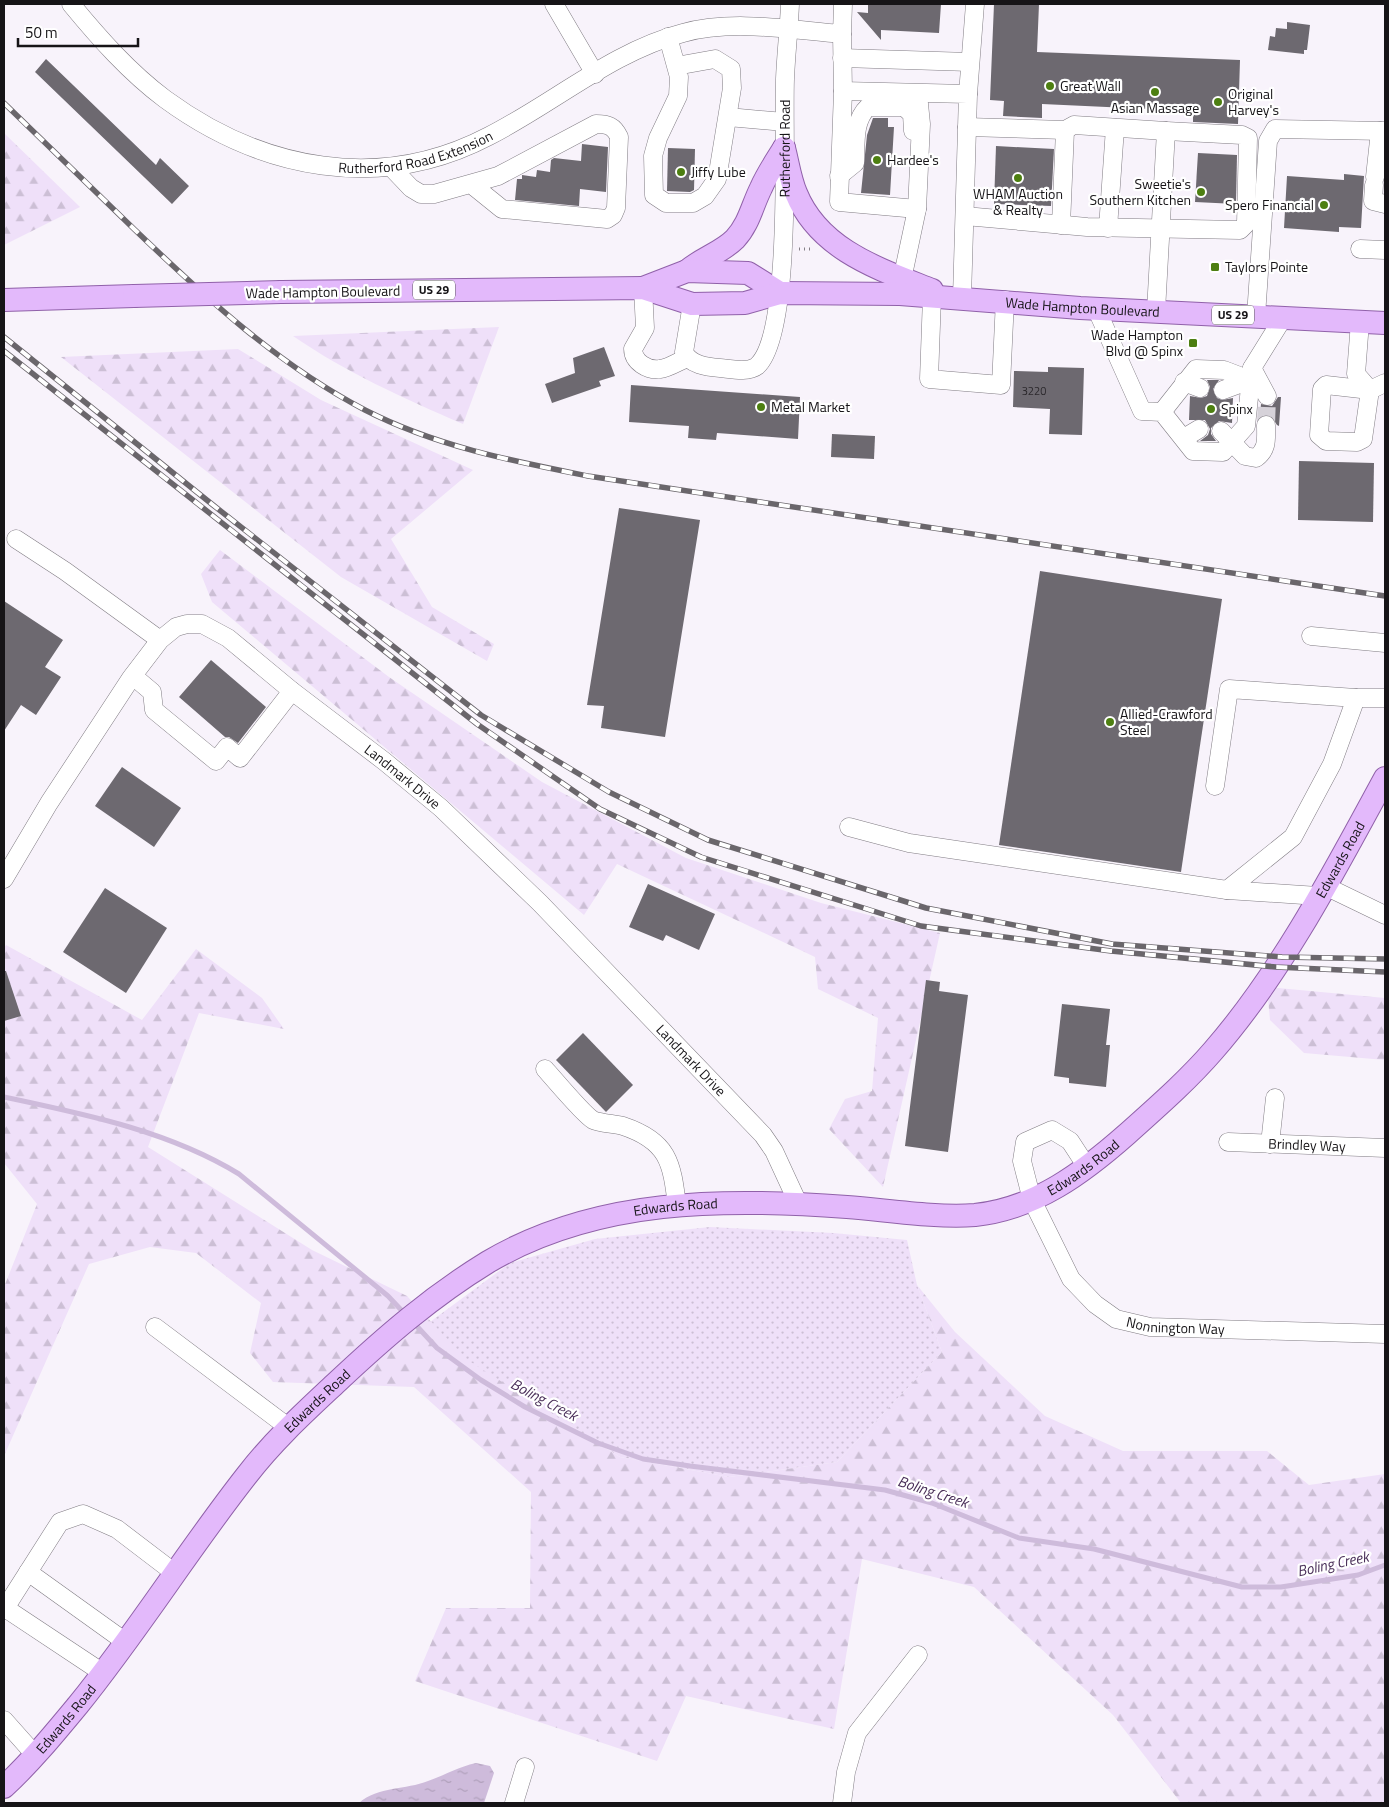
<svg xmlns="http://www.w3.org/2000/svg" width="1389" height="1807" font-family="'Titillium Web',sans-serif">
<defs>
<pattern id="grass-dots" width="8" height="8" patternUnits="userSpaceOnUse" patternTransform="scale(1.25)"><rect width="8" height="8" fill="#efe0f9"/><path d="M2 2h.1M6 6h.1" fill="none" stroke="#ccbfd5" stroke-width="1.8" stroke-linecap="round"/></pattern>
<pattern id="forest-firs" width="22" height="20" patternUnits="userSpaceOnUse" patternTransform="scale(1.25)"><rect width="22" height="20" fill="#efe0f9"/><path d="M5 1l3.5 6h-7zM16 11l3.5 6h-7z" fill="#ccbfd5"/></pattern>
<pattern id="water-ripples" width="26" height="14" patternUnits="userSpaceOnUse" patternTransform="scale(1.25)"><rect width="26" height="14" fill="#cebbdb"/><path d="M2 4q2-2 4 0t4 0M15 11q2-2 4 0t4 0" fill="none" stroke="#b0a0bb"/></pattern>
</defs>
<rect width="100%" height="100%" fill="#f8f3fb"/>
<path fill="url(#grass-dots)" d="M710 1227 833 1233 907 1240 917 1285 942 1352 837 1462 729 1477 620 1457 466 1360 430 1322 510 1263 595 1239Z"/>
<g fill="url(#forest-firs)">
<path d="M4 133 80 207 4 245Z"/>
<path d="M499 327 463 424C403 398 347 373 293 336Z"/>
<path d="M238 349 321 400 473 470 391 539 432 607 494 644 487 661 341 577 61 357Z"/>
<path d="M220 550 389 677 542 782 686 858 821 903 940 933 883 1187 829 1129 845 1099 872 1091 878 1018 818 989 815 957 617 864 584 915 212 602 201 574Z"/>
<path d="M6 945 142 1020 196 949 262 998 284 1029 199 1013 148 1147 312 1250 407 1296 466 1359 620 1457 729 1477 837 1462 942 1352 917 1285 955 1332 1045 1416 1123 1451H1267L1309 1485 1385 1474V1803H1181L1113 1715 974 1587 862 1559 834 1729 686 1696 657 1761 415 1681 446 1608H530L531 1492 414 1387 273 1382 250 1353 261 1303 196 1253 150 1247 89 1264 4 1456V1287L37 1204 4 1163V948Z"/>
<path d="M1267 987 1385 998V1060L1304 1053 1270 1020Z"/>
</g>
<path fill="url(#water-ripples)" d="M476 1763 490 1766 494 1773 484 1803H359C378 1786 406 1790 428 1781 445 1775 458 1767 476 1763Z"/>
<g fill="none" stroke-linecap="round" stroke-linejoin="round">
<g stroke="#cebbdb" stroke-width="5">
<path d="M4 1097C84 1114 169 1131 239 1174L388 1296 405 1314"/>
<path d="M413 1322 437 1348 481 1380 525 1407 598 1443 643 1459 690 1466 885 1490 932 1503 1019 1538 1094 1549 1242 1587H1281L1358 1575 1385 1565"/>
</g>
</g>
<g fill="#6d6970">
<path d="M868 4H941L939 33 881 30V40L857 12 868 13Z"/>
<path d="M994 4H1039L1037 52 1240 60 1238 124 1193 122V111L1042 104V118L1003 116 1004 101 990 100Z"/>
<path d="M1287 22 1310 25 1307 50H1304V54L1268 50 1270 36 1275 37 1276 28 1287 29Z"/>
<path d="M46 59 156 165 160 158 189 186 172 204 35 72Z"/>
<path d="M873 118H888V127H894L890 195 861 193 867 135Z"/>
<path d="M582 144 608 147 606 192 580 189 579 206 515 200 517 179H522V175L536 177 537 170 550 172 551 160 554 158 581 161Z"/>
<path d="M996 146 1054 149 1051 206 994 204Z"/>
<path d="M668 148 695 149 694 190 690 192 667 191Z"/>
<path d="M1198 153 1237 155 1236 204 1195 202Z"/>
<path d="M1344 174 1364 176 1361 228 1339 227V232L1284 228 1287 176 1344 180Z"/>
<path d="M604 347 615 376 599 381 601 386 552 403 545 384 575 373 573 358Z"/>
<path d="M1048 367 1084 368 1082 435 1049 434 1050 409 1013 407 1014 371 1048 372Z"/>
<path d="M1207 380H1219L1213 389 1217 398 1222 400 1233 398 1232 423 1219 421 1211 428V434L1216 441H1200L1208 435 1210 429 1205 420H1189L1190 396 1201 398 1207 396 1210 387Z"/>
<path d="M631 385 800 397 798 439 717 433 716 440 688 438 689 426 629 422Z"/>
<path d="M1278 397H1281L1279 426 1277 425 1271 416H1260L1261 404 1272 406Z"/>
<path d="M832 434 875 436 874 459 831 457Z"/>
<path d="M1299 461 1374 463 1373 522 1298 520Z"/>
<path d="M619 508 700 520 665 737 601 728 604 706 587 705Z"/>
<path d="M1040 571 1222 599 1181 872 999 845Z"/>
<path d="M4 601 63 640 45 667 61 677 36 715 21 705 4 731Z"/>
<path d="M211 660 266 707 238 743 229 737H225L179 697Z"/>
<path d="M122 767 181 808 154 847 95 806Z"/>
<path d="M648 884 715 914 699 950 666 935 663 941 629 927Z"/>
<path d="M105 888 167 928 126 993 63 952Z"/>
<path d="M4 971H6L21 1016 4 1021Z"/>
<path d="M926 980 940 982 939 991 968 995 948 1152 905 1146Z"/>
<path d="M1062 1004 1110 1009 1106 1045H1110L1106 1087 1069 1083V1078L1054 1076Z"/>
<path d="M583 1033 633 1085 606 1112 556 1060Z"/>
</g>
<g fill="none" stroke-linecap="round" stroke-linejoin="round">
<path stroke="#d6d2d9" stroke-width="18" stroke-dasharray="18 9" stroke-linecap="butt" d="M1266 425 1267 396"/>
<defs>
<g id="minor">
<path id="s1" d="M71 4C99 38 129 72 165 99 262 170 380 193 489 136 554 103 613 51 683 33 733 19 791 30 842 34L843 4"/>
<path d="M554 4 595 74"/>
<path d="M842 34 843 91 968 94 962 298"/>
<path d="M668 37 679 77 678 96 658 138 653 156 654 195 666 203H693L705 196 717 179 732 88 731 69 715 59 676 66"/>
<path d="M842 58 970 62"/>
<path d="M843 91 839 202 917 209"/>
<path d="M968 94 975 4"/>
<path d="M728 117 784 122"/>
<path d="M967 127 1065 130 1074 125 1166 131 1156 311"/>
<path d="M391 167 411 188 421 194H434L498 176 596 124C608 124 614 126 619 137L616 208 613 215 607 219 502 209 471 184"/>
<path d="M839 176 855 163C856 144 853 121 868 107H904L912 114 913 131"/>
<path d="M1375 177 1380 131"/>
<path d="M1374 185 1373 201 1385 204"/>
<path d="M965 216 1087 227 1240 230 1246 224 1248 138 1242 135 1166 131"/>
<path d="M1061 225 1065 130"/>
<path d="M1108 228 1115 128"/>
<path d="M1360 249 1385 250"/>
<path d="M643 288 645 328 633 349C633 362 648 371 660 369 669 368 679 361 687 358"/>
<path d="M900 289 917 209 921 124 918 94"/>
<path d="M932 297 929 379 1001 385 1005 300"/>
<path id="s2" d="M692 304 684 352C690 365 707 367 720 368 731 369 748 373 757 366 793 334 783 132 785 79 786 54 789 29 790 4"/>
<path d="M1096 308 1142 411 1162 412 1193 451 1223 452 1246 426 1252 368 1283 318"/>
<path d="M1256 316 1268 141 1275 129 1385 131"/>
<path d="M1360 322 1356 374 1370 390 1385 383"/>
<path d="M1252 368 1267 396"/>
<path d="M1184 382 1200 388"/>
<path d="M1326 385 1370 390 1363 439 1357 442 1326 441 1319 435 1322 389Z"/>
<path d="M1223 390 1250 380"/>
<path d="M1162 412 1196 369 1224 370 1250 380"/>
<path d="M1221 431 1245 456 1256 458C1268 449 1266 439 1266 425"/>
<path d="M1184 438 1199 429"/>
<path d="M16 539 65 571 160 640"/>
<path d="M1311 636 1385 643"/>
<path d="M133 676 152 692 154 710 216 761 227 747 240 758 292 691"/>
<path d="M1215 786 1229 689 1356 698"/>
<path d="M849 827 909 843 1227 890"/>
<path id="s3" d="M4 879 49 803 131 678 160 640 176 627 187 624H202L228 638 292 691 384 761 441 808 540 903 763 1135 774 1151 798 1203"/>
<path d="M1325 886 1385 915"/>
<path d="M1318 896 1227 890 1293 837 1332 764 1356 698H1385"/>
<path d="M545 1069C554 1079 584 1115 593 1120 599 1123 615 1124 623 1126 668 1141 672 1162 677 1206"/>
<path id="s4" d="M1228 1142 1385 1148"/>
<path d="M1270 1144 1275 1098"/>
<path id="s5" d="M1087 1167 1070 1141 1052 1130 1025 1142 1022 1161 1032 1200 1071 1279 1095 1304 1116 1319 1150 1327 1385 1334"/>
<path d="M155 1327 288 1427"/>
<path d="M28 1572 127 1643"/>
<path d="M5 1608 103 1673"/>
<path d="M4 1610 60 1522 83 1514 117 1529 176 1574"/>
<path d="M4 1720 36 1756"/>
<path d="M514 1803 525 1767"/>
<path d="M842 1803 846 1772 857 1733 918 1655"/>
</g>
<g id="major">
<path d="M784 148C788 163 790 179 796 193 819 250 879 269 932 290"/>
<path d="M687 271C702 258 721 253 735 239 749 224 752 206 761 188 767 174 776 161 784 148"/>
<path d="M643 288 687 271 748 273 780 293"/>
<path id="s6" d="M281 292 643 288 692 304 745 303 780 293 900 294 1080 308 1385 323"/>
<path d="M4 300 134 296"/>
<path id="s7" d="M4 1787C31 1762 54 1734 78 1705 138 1631 188 1550 247 1475 274 1440 305 1412 337 1382 385 1337 431 1297 488 1262 596 1198 725 1198 847 1207 887 1210 935 1218 975 1215 1035 1209 1084 1172 1127 1134 1157 1107 1187 1081 1213 1051 1282 972 1335 870 1385 778"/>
</g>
</defs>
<use href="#minor" stroke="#807c83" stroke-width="19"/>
<use href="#major" stroke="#9061a9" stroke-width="24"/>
<path stroke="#848086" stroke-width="3" stroke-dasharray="1 4" stroke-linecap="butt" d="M799 249H813"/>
<use href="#minor" stroke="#fff" stroke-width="18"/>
<use href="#major" stroke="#e3b9fb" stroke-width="22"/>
<defs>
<g id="rail">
<path d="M4 103C47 145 91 187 134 229 205 297 277 364 365 410 435 446 512 461 588 476L1385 596"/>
<path d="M4 337 213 505 481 715 609 792 708 840 926 908 1112 944 1282 957 1385 959"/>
<path d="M4 351 477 724 600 809 701 857 921 926 1111 951 1276 967 1385 972"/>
</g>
</defs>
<use href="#rail" stroke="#6a666b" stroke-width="5.5"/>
<use href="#rail" stroke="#fff" stroke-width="4" stroke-dasharray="11" stroke-linecap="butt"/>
<defs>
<path id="major-bridge" d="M134 296 281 292"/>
</defs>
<use href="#major-bridge" stroke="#9061a9" stroke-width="24" stroke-linecap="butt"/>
<use href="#major-bridge" stroke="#e3b9fb" stroke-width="22"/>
</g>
<g fill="#4d7f11" stroke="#fff" stroke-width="2">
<circle cx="1050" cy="86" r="5"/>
<circle cx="1155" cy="92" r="5"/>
<circle cx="1218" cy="102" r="5"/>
<circle cx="877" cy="160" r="5"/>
<circle cx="681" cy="172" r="5"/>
<circle cx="1018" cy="178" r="5"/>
<circle cx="1201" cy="192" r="5"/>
<circle cx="1324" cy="205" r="5"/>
<rect x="1210" y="262" width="10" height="10" rx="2.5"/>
<rect x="1188" y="338" width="10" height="10" rx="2.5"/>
<circle cx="761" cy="407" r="5"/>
<circle cx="1211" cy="409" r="5"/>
<circle cx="1110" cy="722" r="5"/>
</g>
<g text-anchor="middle" stroke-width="4.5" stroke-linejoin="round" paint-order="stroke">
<g font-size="11" fill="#2c292d">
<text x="1034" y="395">3220</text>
</g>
<g fill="#fff" stroke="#5c5a5d" stroke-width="1">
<rect x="413" y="280.5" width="42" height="19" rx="4"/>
<rect x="1212" y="305.5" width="42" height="19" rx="4"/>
</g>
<g font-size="12" font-weight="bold" fill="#161417">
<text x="434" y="294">US 29</text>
<text x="1233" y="319">US 29</text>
</g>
<g font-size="14" fill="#161417" stroke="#fff" text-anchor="start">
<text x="1060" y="91">Great Wall</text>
<text x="1228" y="99">Original<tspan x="1228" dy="16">Harvey's</tspan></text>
<text x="1155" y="113" text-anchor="middle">Asian Massage</text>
<text x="887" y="165">Hardee's</text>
<text x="691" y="177">Jiffy Lube</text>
<text x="1191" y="189" text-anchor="end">Sweetie's<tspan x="1191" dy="16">Southern Kitchen</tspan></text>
<text x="1018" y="199" text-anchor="middle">WHAM Auction<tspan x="1018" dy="16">&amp; Realty</tspan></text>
<text x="1314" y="210" text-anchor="end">Spero Financial</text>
<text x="1225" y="272">Taylors Pointe</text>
<text x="1183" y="340" text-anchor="end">Wade Hampton<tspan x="1183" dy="16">Blvd @ Spinx</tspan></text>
<text x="771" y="412">Metal Market</text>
<text x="1221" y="414">Spinx</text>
<text x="1120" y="719">Allied-Crawford<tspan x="1120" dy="16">Steel</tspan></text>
</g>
<g font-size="14" fill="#161417" stroke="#fff">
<text dy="5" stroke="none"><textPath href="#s2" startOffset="350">Rutherford Road</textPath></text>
<text dy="5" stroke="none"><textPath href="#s1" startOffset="402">Rutherford Road Extension</textPath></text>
<text transform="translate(323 292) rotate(-1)" y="5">Wade Hampton Boulevard</text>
<text dy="5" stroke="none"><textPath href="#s6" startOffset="806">Wade Hampton Boulevard</textPath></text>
<text dy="5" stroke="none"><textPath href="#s3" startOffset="585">Landmark Drive</textPath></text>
<text dy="5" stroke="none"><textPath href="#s7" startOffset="1741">Edwards Road</textPath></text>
<text dy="5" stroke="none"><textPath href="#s3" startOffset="990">Landmark Drive</textPath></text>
<text dy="5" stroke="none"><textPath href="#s4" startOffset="79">Brindley Way</textPath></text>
<text dy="5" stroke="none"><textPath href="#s7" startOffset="1336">Edwards Road</textPath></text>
<text dy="5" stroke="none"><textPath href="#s7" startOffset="916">Edwards Road</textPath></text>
<text dy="5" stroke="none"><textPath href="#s5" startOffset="350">Nonnington Way</textPath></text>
<text dy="5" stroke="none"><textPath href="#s7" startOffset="498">Edwards Road</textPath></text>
<text dy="5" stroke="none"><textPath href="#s7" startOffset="92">Edwards Road</textPath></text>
</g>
<g font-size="15" font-style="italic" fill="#492e58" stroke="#fff">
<text transform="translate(544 1400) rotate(28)" y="5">Boling Creek</text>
<text transform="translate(933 1492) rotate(18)" y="5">Boling Creek</text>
<text transform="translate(1333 1564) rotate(-12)" y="5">Boling Creek</text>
</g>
</g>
<rect width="1389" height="1807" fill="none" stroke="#161417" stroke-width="10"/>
<path d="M18 38v8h120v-8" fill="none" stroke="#161417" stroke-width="2.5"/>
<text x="25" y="38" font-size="15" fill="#161417" stroke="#ffffff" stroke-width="4" paint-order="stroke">50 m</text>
</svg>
